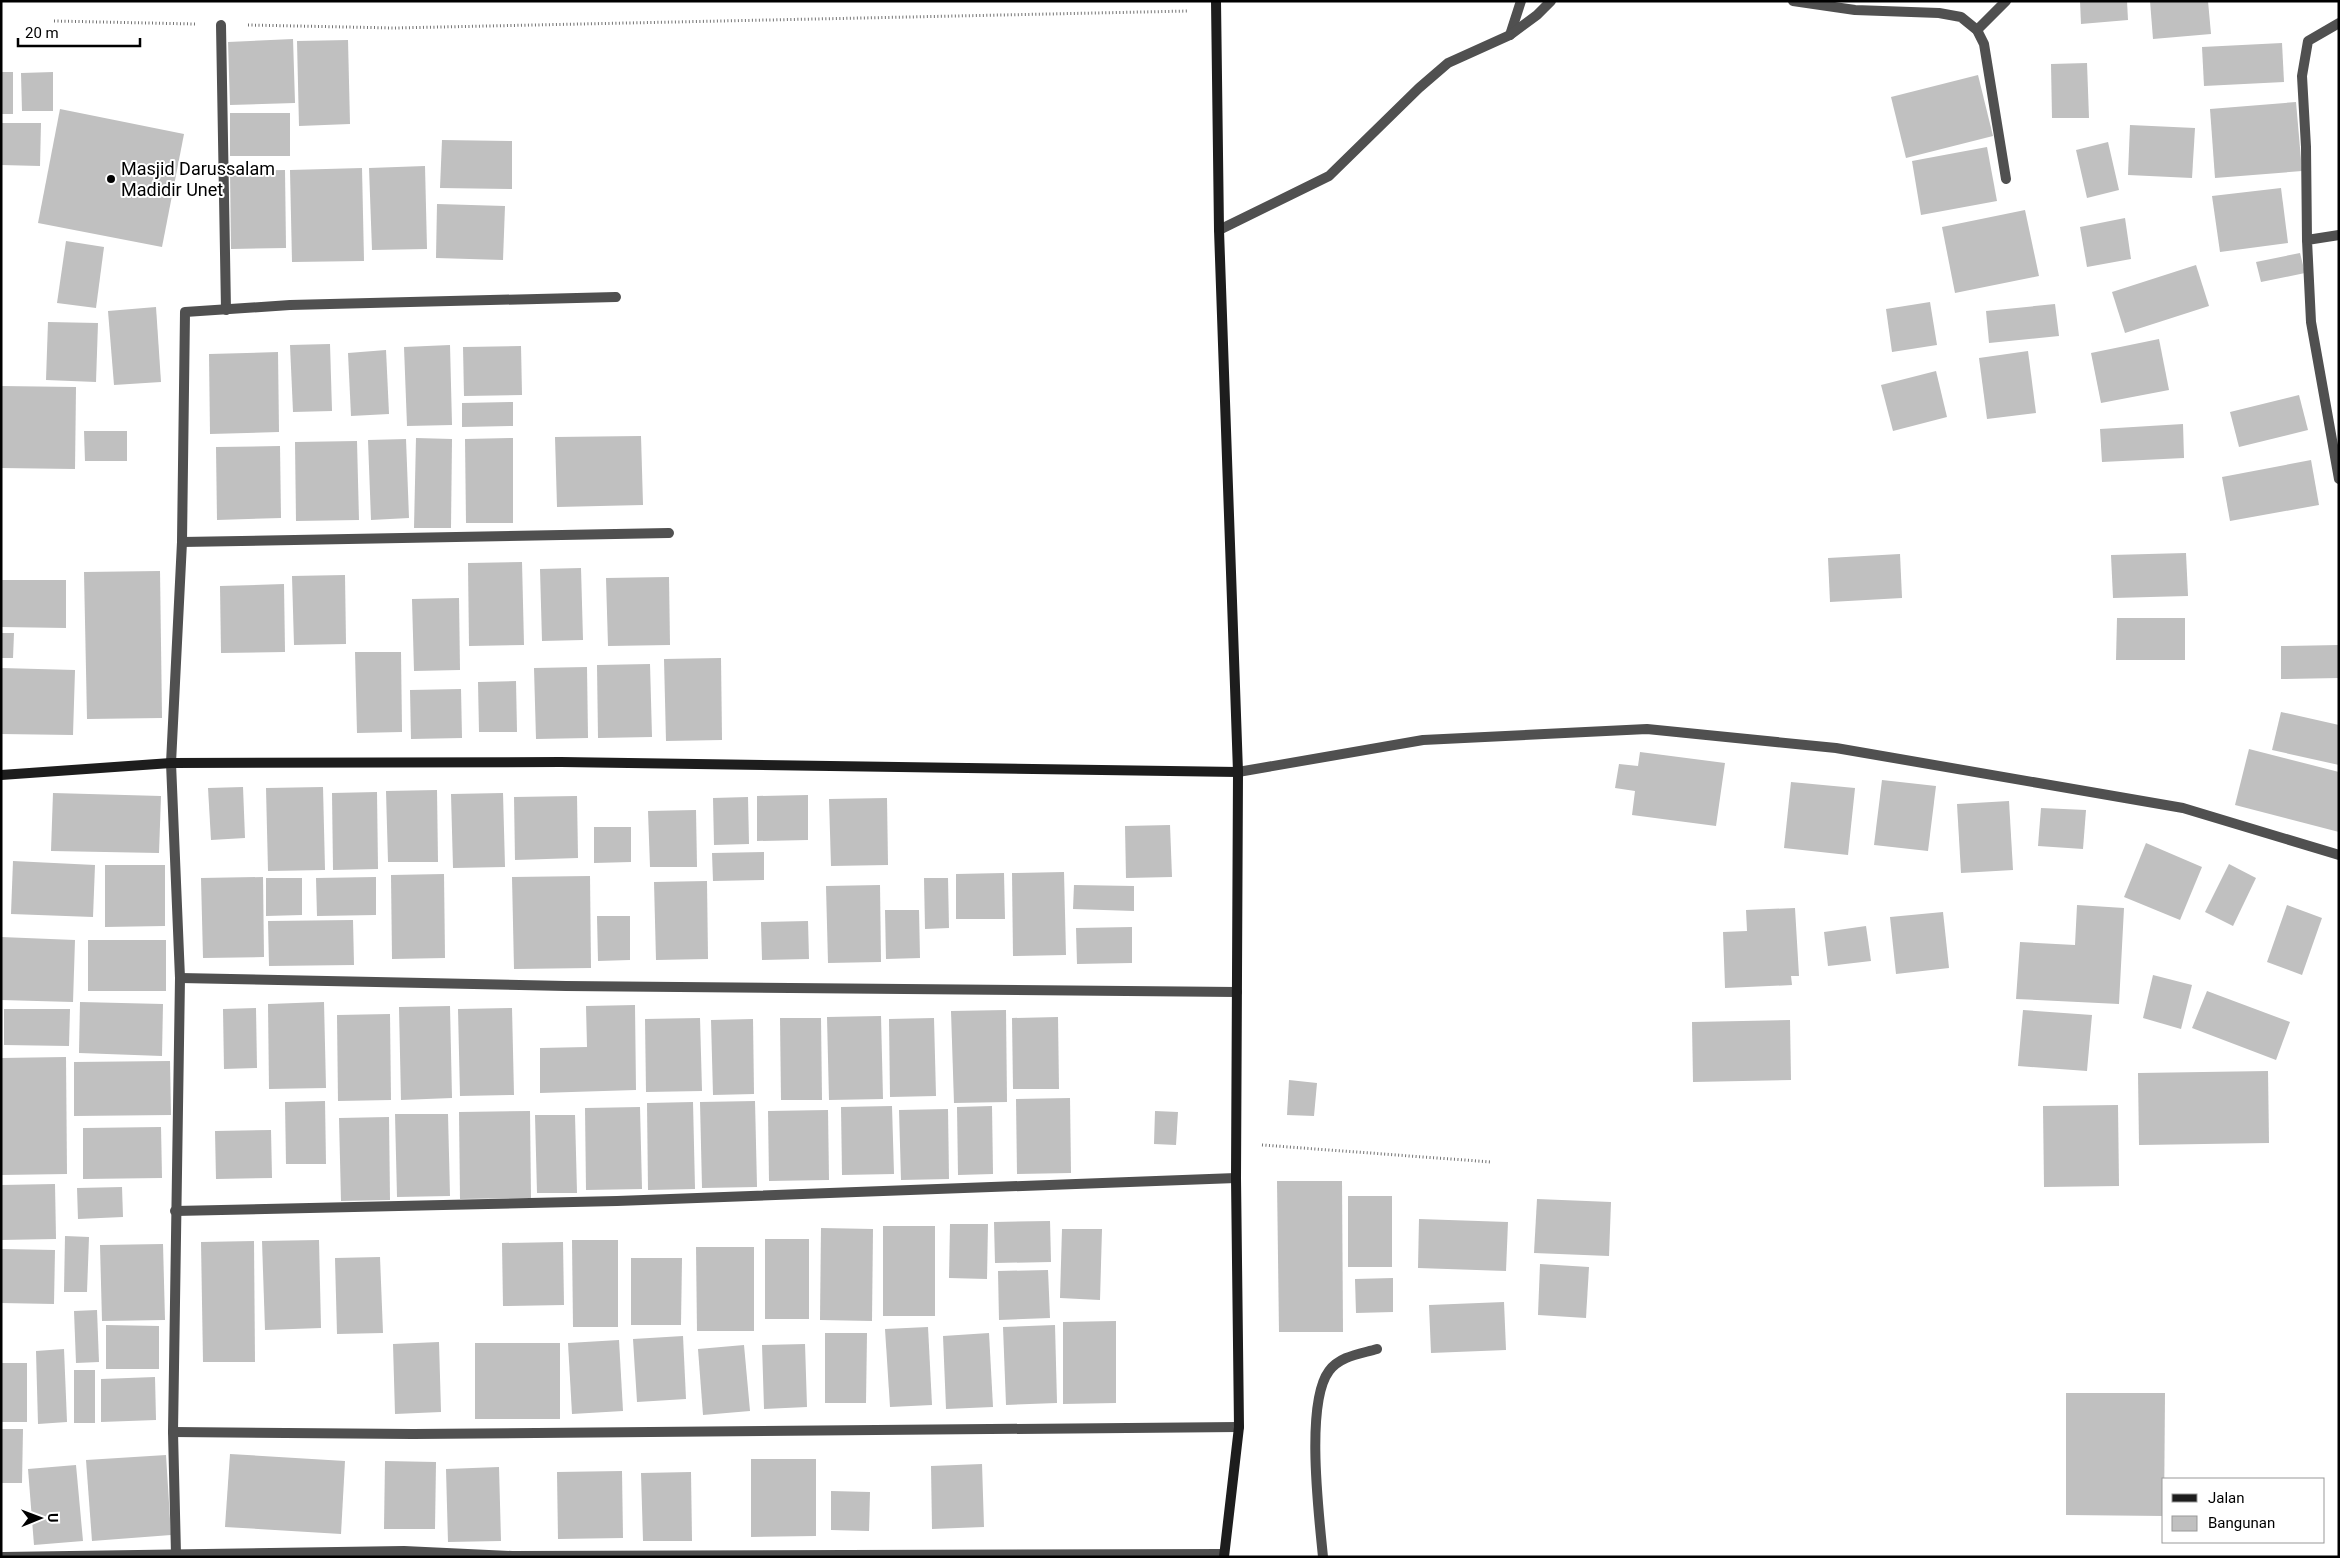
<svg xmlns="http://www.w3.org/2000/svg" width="2340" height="1558" font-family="Roboto,sans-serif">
<rect width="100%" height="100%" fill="#fff"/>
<g fill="#c0c0c0">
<path d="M2080 1H2127L2128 20 2081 24Z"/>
<path d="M2150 1H2208L2211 34 2153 39Z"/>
<path d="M293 39 295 103 230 105 228 42Z"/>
<path d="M348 40 350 124 299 126 297 41Z"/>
<path d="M2282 43 2284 82 2204 86 2202 47Z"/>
<path d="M2087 63 2089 118H2052L2051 64Z"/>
<rect x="1" y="72" width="12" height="42"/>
<path d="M53 72V111H22L21 73Z"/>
<path d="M1978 75 1993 136 1906 158 1891 97Z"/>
<path d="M2296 102 2302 171 2215 178 2210 109Z"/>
<path d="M60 109 184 134 162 247 38 223Z"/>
<rect x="230" y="113" width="60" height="43"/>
<path d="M1 123H41L40 166 1 165Z"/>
<path d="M2130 125 2195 128 2192 178 2128 175Z"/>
<path d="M442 140 512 141V189L440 188Z"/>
<path d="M2108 142 2119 190 2087 198 2076 150Z"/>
<path d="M1987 147 1997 201 1921 215 1912 161Z"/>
<path d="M425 166 427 249 372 250 369 168Z"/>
<path d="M362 168 364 261 292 262 290 170Z"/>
<path d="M285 170 286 248 231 249 230 171Z"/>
<path d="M2281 188 2288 243 2220 252 2212 196Z"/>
<path d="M437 204 505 206 503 260 436 258Z"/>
<path d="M2025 210 2039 276 1955 293 1942 227Z"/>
<path d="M2125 218 2131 259 2087 267 2080 227Z"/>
<path d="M66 241 104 247 96 308 57 303Z"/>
<path d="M2300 253 2305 273 2261 282 2256 262Z"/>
<path d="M2196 265 2209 306 2125 333 2112 292Z"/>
<path d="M1930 302 1937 345 1892 352 1886 309Z"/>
<path d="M2055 304 2059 336 1989 343 1986 311Z"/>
<path d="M156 307 161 382 114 385 108 311Z"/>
<path d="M48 322 98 323 96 382 46 380Z"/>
<path d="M2159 339 2169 390 2101 403 2091 353Z"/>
<path d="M330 344 332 411 293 412 290 345Z"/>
<path d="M450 345 452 425 407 426 404 347Z"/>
<path d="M521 346 522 395 464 396 463 347Z"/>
<path d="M386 350 389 414 351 416 348 353Z"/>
<path d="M2028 351 2036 413 1987 419 1979 358Z"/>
<path d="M278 352 279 432 210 434 209 354Z"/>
<path d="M1936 371 1947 417 1893 431 1881 385Z"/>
<path d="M1 386 76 387 75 469 1 468Z"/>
<path d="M2299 395 2308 430 2239 447 2230 412Z"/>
<path d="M513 402V426L462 427V403Z"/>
<path d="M2183 424 2184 458 2102 462 2100 429Z"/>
<path d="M84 431H127V461H85Z"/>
<path d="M641 436 643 505 557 507 555 437Z"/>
<path d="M416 438 452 439 451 528H414Z"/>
<path d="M513 438V523H466L465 439Z"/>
<path d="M406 439 409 518 371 520 368 440Z"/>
<path d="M357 441 359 520 296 521 295 442Z"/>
<path d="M280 446 281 518 217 520 216 447Z"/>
<path d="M2311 460 2319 505 2230 521 2222 477Z"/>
<path d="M2186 553 2188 596 2113 598 2111 555Z"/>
<path d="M1900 554 1902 598 1830 602 1828 558Z"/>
<path d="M522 562 524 645 469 646 468 563Z"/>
<path d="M581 568 583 640 542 641 540 569Z"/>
<path d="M160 571 162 718 87 719 84 572Z"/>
<path d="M345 575 346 644 294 645 292 576Z"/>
<path d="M669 577 670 645 608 646 606 578Z"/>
<path d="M1 580H66V628L1 627Z"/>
<path d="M284 584 285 652 221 653 220 586Z"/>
<path d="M459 598 460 670 414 671 412 599Z"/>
<path d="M2117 618H2185V660H2116Z"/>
<path d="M1 633H14L13 658H1Z"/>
<path d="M2339 645V678L2281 679V646Z"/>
<path d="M355 652H401L402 732 357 733Z"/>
<path d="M721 658 722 740 666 741 664 659Z"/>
<path d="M650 664 652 737 598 738 597 665Z"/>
<path d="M587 667 588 738 536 739 534 668Z"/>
<path d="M1 668 75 670 73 735 1 734Z"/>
<path d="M516 681 517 732H479L478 682Z"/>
<path d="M461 689 462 738 411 739 410 690Z"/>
<path d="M2281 712 2339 725V765L2272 750Z"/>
<path d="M2249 749 2339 772V832L2235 805Z"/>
<path d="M1640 752 1725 763 1716 826 1632 815 1635 791 1615 788 1619 764 1638 766Z"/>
<path d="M1882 780 1936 786 1928 851 1874 845Z"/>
<path d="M1791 782 1855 788 1848 855 1784 848Z"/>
<path d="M243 787 245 838 211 840 208 788Z"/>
<path d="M323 787 325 870 268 871 266 788Z"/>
<path d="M437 790 438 862H388L386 791Z"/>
<path d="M377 792 378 869 333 870 332 793Z"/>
<path d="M53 793 161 796 159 853 51 851Z"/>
<path d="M503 793 505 867 453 868 451 794Z"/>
<path d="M808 795V840L757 841V796Z"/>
<path d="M577 796 578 858 515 860 514 797Z"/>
<path d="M748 797 749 844 714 845 713 798Z"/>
<path d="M887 798 888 865 831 866 829 799Z"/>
<path d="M2009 801 2013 870 1961 873 1957 804Z"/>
<path d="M2041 808 2086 810 2083 849 2038 846Z"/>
<path d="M696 810 697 867H650L648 811Z"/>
<path d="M1170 825 1172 877 1126 878 1125 826Z"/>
<path d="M594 827H631V862L594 863Z"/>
<path d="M2146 843 2202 867 2180 920 2124 897Z"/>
<path d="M764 852V880L713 881 712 853Z"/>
<path d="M13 861 95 865 93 917 11 914Z"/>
<path d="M2229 864 2256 878 2233 926 2205 912Z"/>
<path d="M105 865H165V926L105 927Z"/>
<path d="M1064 872 1066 955 1013 956 1012 873Z"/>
<path d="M1004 873 1005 919H956V874Z"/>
<path d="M444 874 445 958 392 959 391 875Z"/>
<path d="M590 876 591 968 514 969 512 877Z"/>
<path d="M263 877 264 957 203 958 201 878Z"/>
<path d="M376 877V915L317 916 316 878Z"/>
<path d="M266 878H302V915L266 916Z"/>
<path d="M924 878H948L949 928 925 929Z"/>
<path d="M707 881 708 959 656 960 654 882Z"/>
<path d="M880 885 881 962 828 963 826 886Z"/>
<path d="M1074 885 1134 886V911L1073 909Z"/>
<path d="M2077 905 2124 908 2119 1004 2016 999 2020 942 2075 945Z"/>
<path d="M2287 905 2322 918 2302 975 2267 962Z"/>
<path d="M1795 908 1799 976H1791L1792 985 1725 988 1723 932 1747 931 1746 910Z"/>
<path d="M885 910H919L920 958 886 959Z"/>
<path d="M1943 912 1949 968 1896 974 1890 917Z"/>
<path d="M597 916H630V960L598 961Z"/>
<path d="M353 920 354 965 269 966 268 921Z"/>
<path d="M808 921 809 959 762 960 761 922Z"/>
<path d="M1866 926 1871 961 1828 966 1824 932Z"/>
<path d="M1132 927V963L1077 964 1076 928Z"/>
<path d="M1 937 75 940 73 1002 1 1000Z"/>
<rect x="88" y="940" width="78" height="51"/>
<path d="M2153 975 2192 985 2181 1029 2143 1018Z"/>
<path d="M2207 991 2290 1022 2276 1060 2192 1028Z"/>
<path d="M80 1002 163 1004 162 1056 79 1053Z"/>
<path d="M324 1002 326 1088 269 1089 268 1004Z"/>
<path d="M635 1005 636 1090 540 1093V1048L587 1047 586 1006Z"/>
<path d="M450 1006 452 1098 401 1100 399 1007Z"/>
<path d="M256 1008 257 1068 224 1069 223 1009Z"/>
<path d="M512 1008 514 1095 460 1096 458 1009Z"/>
<path d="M4 1009H70L69 1046 4 1045Z"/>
<path d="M1006 1010 1007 1102 954 1103 951 1011Z"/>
<path d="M2023 1010 2092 1015 2087 1071 2018 1066Z"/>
<path d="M390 1014 391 1100 338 1101 337 1015Z"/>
<path d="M881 1016 883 1099 829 1100 827 1017Z"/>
<path d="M1058 1017 1059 1089H1013L1012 1018Z"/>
<path d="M700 1018 702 1091 646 1092 645 1019Z"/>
<path d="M780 1018H821L822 1100H781Z"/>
<path d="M934 1018 936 1096 890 1097 889 1019Z"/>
<path d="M753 1019 754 1094 713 1095 711 1020Z"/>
<path d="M1790 1020 1791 1080 1693 1082 1692 1022Z"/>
<path d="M66 1057 67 1174 1 1175V1058Z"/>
<path d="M170 1061 171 1115 74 1116V1062Z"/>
<path d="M2268 1071 2269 1143 2139 1145 2138 1073Z"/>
<path d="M1289 1080 1317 1083 1314 1116 1287 1115Z"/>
<path d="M1070 1098 1071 1173 1017 1174 1016 1099Z"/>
<path d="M325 1101 326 1164H286L285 1102Z"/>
<path d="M755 1101 757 1187 702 1188 700 1102Z"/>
<path d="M693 1102 695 1189 648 1190 647 1103Z"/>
<path d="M2118 1105 2119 1186 2044 1187 2043 1106Z"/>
<path d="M892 1106 894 1174 842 1175 841 1107Z"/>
<path d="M992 1106 993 1174 958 1175 957 1107Z"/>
<path d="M640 1107 642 1189 586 1190 585 1108Z"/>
<path d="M948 1109 949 1179 901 1180 899 1110Z"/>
<path d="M828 1110 829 1180 769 1181 768 1111Z"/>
<path d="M530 1111 531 1198 460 1199 459 1112Z"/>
<path d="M1155 1111 1178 1112 1176 1145 1154 1144Z"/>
<path d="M395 1114H448L450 1196 397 1197Z"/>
<path d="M535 1115H575L577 1193H537Z"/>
<path d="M389 1117 390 1200 341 1201 339 1118Z"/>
<path d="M161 1127 162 1178 83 1179V1128Z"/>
<path d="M271 1130 272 1178 216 1179 215 1131Z"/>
<path d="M1277 1181H1342L1343 1332H1279Z"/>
<path d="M55 1184 56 1239 1 1240V1185Z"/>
<path d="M122 1187 123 1217 78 1219 77 1188Z"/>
<rect x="1348" y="1196" width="44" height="71"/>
<path d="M1537 1199 1611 1202 1609 1256 1534 1253Z"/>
<path d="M1419 1219 1508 1222 1506 1271 1418 1268Z"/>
<path d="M1050 1221 1051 1262 995 1263 994 1222Z"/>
<path d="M950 1224H988L987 1279 949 1278Z"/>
<rect x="883" y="1226" width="52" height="90"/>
<path d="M821 1228 873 1229 872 1321 820 1320Z"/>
<path d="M1062 1229H1102L1100 1300 1060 1298Z"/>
<path d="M65 1236 89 1237 87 1292H64Z"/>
<rect x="765" y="1239" width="44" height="80"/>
<path d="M319 1240 321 1328 265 1330 262 1241Z"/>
<path d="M572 1240H618V1327H573Z"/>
<path d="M254 1241 255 1362H203L201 1242Z"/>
<path d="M563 1242 564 1305 503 1306 502 1243Z"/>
<path d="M163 1244 165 1320 102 1321 100 1245Z"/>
<path d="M696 1247H754V1331H697Z"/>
<path d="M1 1249 55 1250 54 1304 1 1303Z"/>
<path d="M380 1257 383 1333 337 1334 335 1258Z"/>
<path d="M631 1258H682L681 1325H631Z"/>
<path d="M1540 1264 1589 1267 1586 1318 1538 1315Z"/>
<path d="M1048 1270 1050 1318 999 1320 998 1271Z"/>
<path d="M1393 1278V1312L1356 1313 1355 1279Z"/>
<path d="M1504 1302 1506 1350 1431 1353 1429 1305Z"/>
<path d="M97 1310 99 1362 76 1363 74 1311Z"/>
<path d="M1116 1321V1403L1063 1404V1322Z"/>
<path d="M106 1325 159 1326V1369H106Z"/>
<path d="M1055 1325 1057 1403 1006 1405 1003 1327Z"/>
<path d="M928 1327 932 1405 890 1407 885 1329Z"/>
<path d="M825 1333H867L866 1403H825Z"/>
<path d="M989 1333 993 1407 946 1409 943 1336Z"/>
<path d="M683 1336 686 1399 637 1402 633 1339Z"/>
<path d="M619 1340 623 1411 572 1414 568 1343Z"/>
<path d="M439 1342 441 1412 395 1414 393 1344Z"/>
<rect x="475" y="1343" width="85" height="76"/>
<path d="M805 1344 807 1407 764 1409 762 1345Z"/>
<path d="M744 1345 750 1411 703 1415 698 1349Z"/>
<path d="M64 1349 67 1422 38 1424 36 1351Z"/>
<rect x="1" y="1363" width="26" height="59"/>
<rect x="74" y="1370" width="21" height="53"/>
<path d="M155 1377 156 1420 101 1422V1379Z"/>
<path d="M2066 1393H2165L2164 1516 2066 1515Z"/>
<path d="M1 1429H23L22 1483H1Z"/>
<path d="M230 1454 345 1461 341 1534 225 1527Z"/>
<path d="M166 1455 171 1535 92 1541 86 1460Z"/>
<path d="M751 1459H816V1536L751 1537Z"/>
<path d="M385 1461 436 1462 435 1529H384Z"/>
<path d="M982 1464 984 1527 932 1529 931 1466Z"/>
<path d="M76 1465 83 1541 34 1545 28 1469Z"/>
<path d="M499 1467 501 1541 448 1542 446 1469Z"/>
<path d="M622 1471 623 1538 558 1539 557 1472Z"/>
<path d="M691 1472 692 1541H643L641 1473Z"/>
<path d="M831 1491 870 1492 869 1531 831 1530Z"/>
</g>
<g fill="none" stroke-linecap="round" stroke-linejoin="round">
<g stroke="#727272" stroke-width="3" stroke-dasharray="1 2.5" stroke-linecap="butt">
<path d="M54 21 195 24"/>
<path d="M248 25 394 28 1189 11"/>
<path d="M1262 1145 1491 1162"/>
</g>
<g stroke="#505050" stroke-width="10">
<path d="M1793 1 1855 10 1939 13 1961 17 1977 30 1984 44 2006 179"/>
<path d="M221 25 226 310"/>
<path d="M1977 30 2006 1"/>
<path d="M1510 35 1521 1"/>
<path d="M1219 230 1329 176 1419 88 1448 63 1510 35 1537 15 1551 1"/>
<path d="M2339 235 2307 240 2311 322 2339 479"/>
<path d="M2307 240 2306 147 2302 76 2308 41 2339 23"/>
<path d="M182 542 669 533"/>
<path d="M1238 772 1423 740 1647 729 1836 748 2183 808 2339 855"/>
<path d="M180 978 566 986 1237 992"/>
<path d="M175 1211 617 1201 1236 1178"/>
<path d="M173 1432 413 1434 1239 1427"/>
<path d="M176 1554 173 1432 180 978 171 763 182 542 185 312 290 305 616 297"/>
<path d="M3 1557 404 1551 512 1556 1224 1554"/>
<path d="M1323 1557C1319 1515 1305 1403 1329 1371 1340 1356 1360 1354 1377 1349"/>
</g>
<g stroke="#1d1d1d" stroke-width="10">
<path d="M1216 1 1219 230 1238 772 1236 1178 1239 1427 1224 1557"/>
<path d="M1 775 171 763 561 762 1238 772"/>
</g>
</g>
<circle fill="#000" stroke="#fff" stroke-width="2" cx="111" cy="179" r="5"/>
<g text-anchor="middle" stroke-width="4" stroke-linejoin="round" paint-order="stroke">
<g font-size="18" fill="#000" stroke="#fff" text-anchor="start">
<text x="121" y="175">Masjid Darussalam<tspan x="121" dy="21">Madidir Unet</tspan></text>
</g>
</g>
<rect width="2340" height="1558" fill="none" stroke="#000000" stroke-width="5"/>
<rect x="2162" y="1478" width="162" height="65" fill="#ffffff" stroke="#999999"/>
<rect x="2172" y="1494" width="25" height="8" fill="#1d1d1d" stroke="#999999"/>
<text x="2208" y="1503" font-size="15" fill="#000000">Jalan</text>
<rect x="2172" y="1516" width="25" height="15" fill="#c0c0c0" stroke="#999999"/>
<text x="2208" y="1528" font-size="15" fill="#000000">Bangunan</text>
<g transform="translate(40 1518) rotate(89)" stroke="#ffffff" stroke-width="4" paint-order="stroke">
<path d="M0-4L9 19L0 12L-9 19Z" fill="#000000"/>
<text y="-8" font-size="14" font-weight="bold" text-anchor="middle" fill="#000000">U</text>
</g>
<path d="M18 38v8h122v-8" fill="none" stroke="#000000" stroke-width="2.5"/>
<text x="25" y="38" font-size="15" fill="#000000" stroke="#ffffff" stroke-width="4" paint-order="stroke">20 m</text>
</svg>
